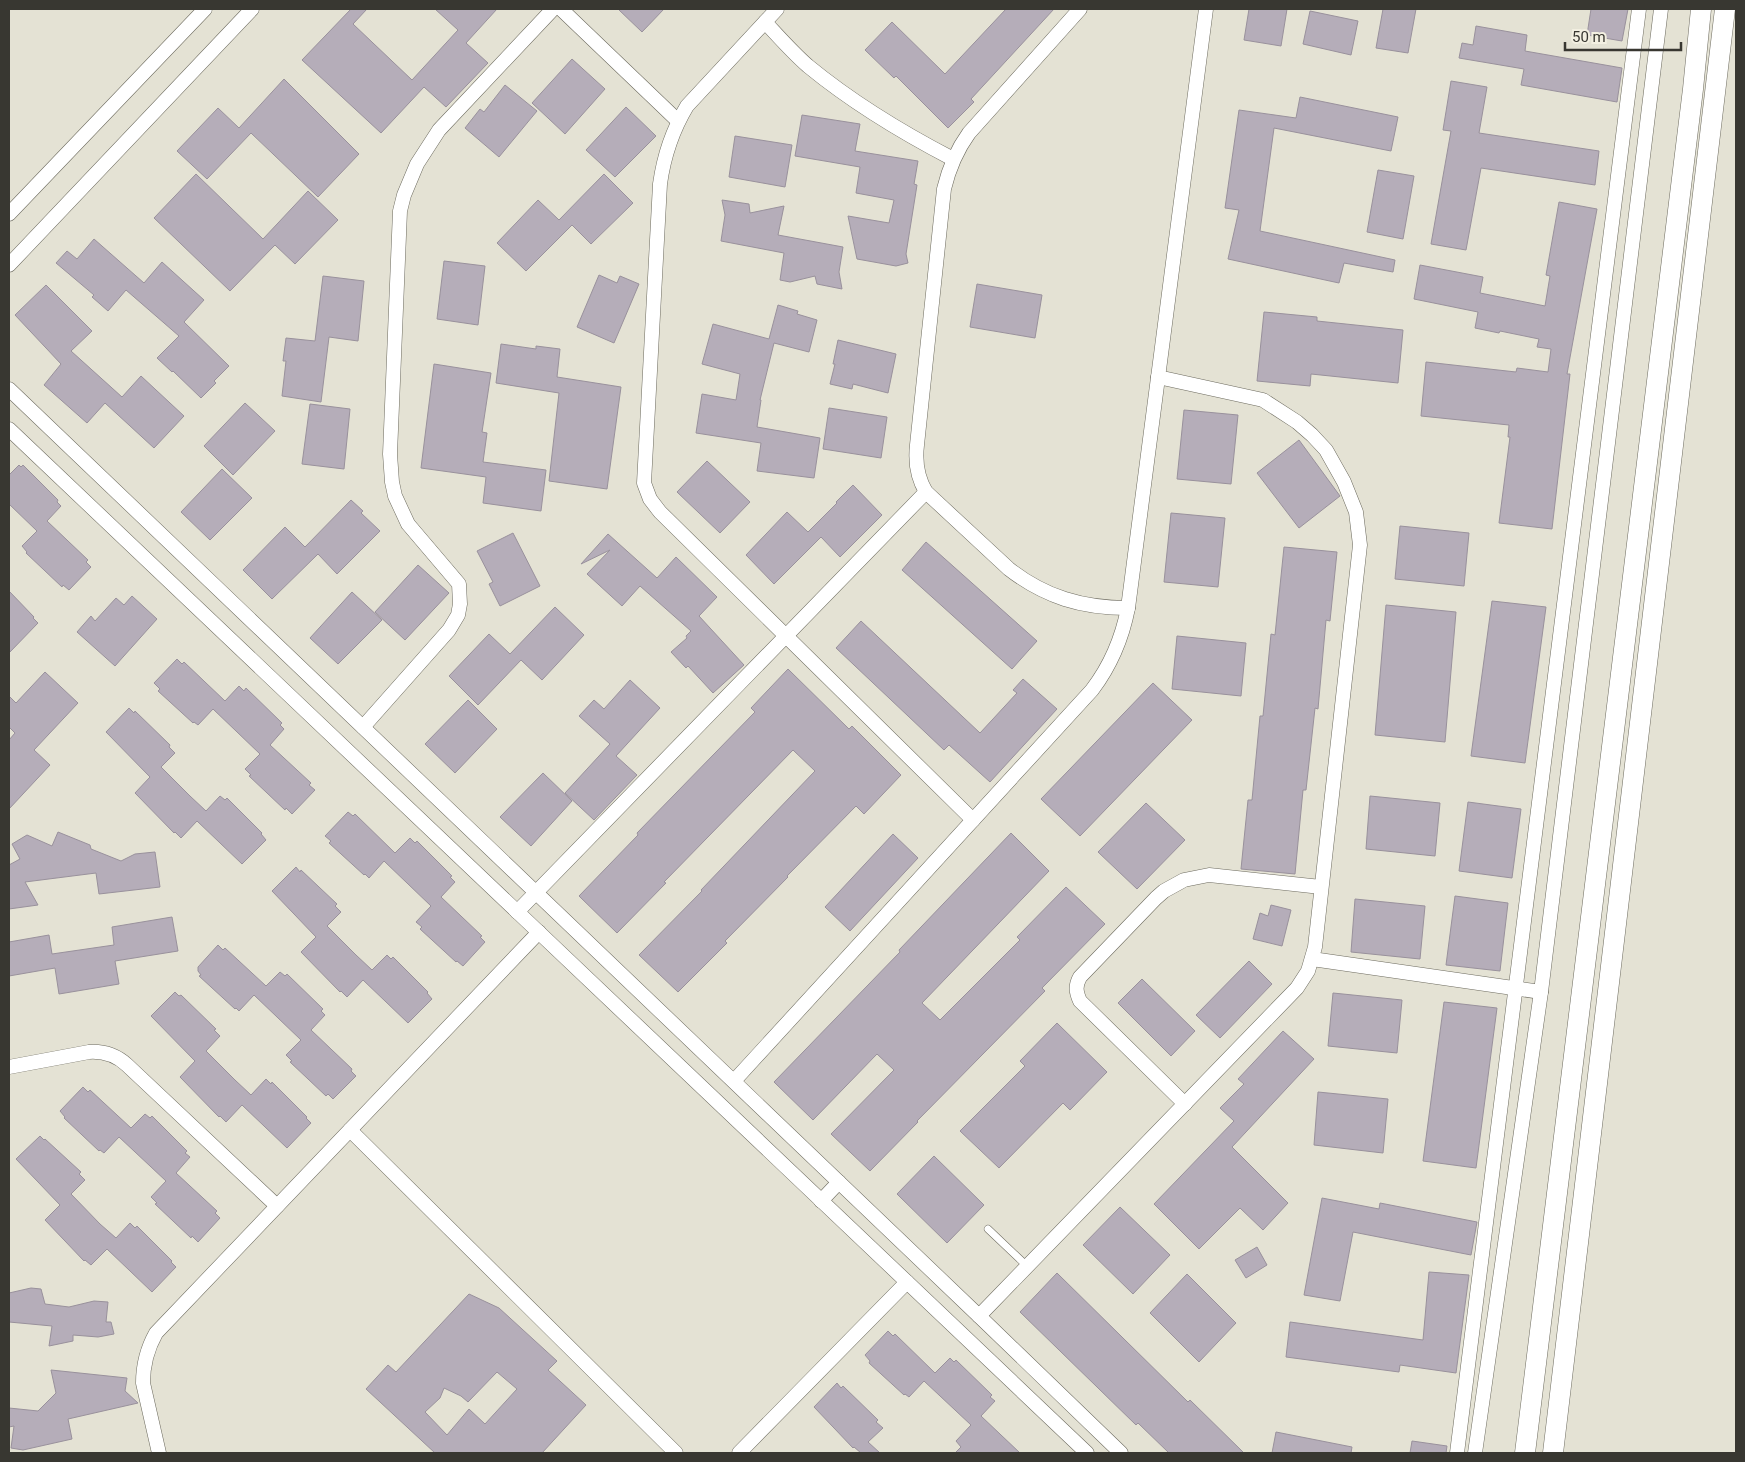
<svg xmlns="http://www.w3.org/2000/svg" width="1745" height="1462" font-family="Roboto,sans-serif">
<rect width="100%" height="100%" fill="#e4e2d4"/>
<g fill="#b5adb9" stroke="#99919c" fill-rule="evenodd">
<path d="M351 9H367L353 24 412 80 458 30 435 9H497L466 43 488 63 446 107 424 87 381 133 302 60Z"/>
<path d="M618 9H664L642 32Z"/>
<path d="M1006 9H1054L971 99 974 102 948 128 896 76 894 78 865 50 892 22 945 74Z"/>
<path d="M1249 9H1287L1281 46 1244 40Z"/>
<path d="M1383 9H1416L1408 53 1376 48Z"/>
<path d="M1591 9H1628L1622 41 1587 35Z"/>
<path d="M1310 11 1358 21 1351 55 1303 44Z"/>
<path d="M1476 26 1527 35 1525 51 1622 68 1617 102 1521 85 1524 69 1459 58 1462 43 1473 45Z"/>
<path d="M572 59 605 89 565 134 532 103Z"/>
<path d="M284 79 359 154 318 197 251 133 207 179 177 151 218 108 239 128Z"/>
<path d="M1451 81 1487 87 1479 133 1599 151 1595 185 1481 168 1466 250 1431 244 1451 131 1443 130Z"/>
<path d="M505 85 537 111 499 157 465 128 480 109 484 112Z"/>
<path d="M1300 97 1398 117 1391 151 1274 128 1260 231 1395 260 1393 272 1344 263 1339 283 1228 259 1239 210 1225 208 1239 110 1296 118Z"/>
<path d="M626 107 656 136 615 177 586 150Z"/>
<path d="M802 115 860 124 855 151 918 161 914 184 917 185 906 254 908 263 896 266 857 259 848 216 889 223 894 200 856 193 860 167 795 156Z"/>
<path d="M735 136 792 145 785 187 729 177Z"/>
<path d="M1378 170 1414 176 1403 239 1367 232Z"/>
<path d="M196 174 263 239 308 191 338 220 295 264 275 245 230 291 154 218Z"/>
<path d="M604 174 633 203 591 244 572 225 526 271 497 243 538 200 559 220Z"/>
<path d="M722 200 749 204 750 213 784 206 778 235 843 247 839 272 842 289 817 284 815 276 790 282 780 280 784 253 721 241 725 215Z"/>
<path d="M1559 202 1597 209 1567 374H1570L1552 529 1499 523 1510 437H1508L1509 425 1421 416 1426 362 1516 372 1517 368 1548 372 1551 349 1537 347 1539 339 1500 331 1499 333 1475 328 1478 312 1414 299 1420 265 1483 277 1480 293 1545 306 1550 276 1546 275Z"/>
<path d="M94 239 144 283 162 262 204 300 184 322 229 366 214 381 216 383 201 398 173 371 172 372 157 358 179 336 126 290 108 311 92 297 94 295 56 263 67 251 77 259Z"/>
<path d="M444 261 485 266 478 325 437 319Z"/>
<path d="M599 275 617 283 620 276 639 284 614 343 577 327Z"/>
<path d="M323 276 364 281 358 341 329 337 321 402 282 396 286 361H283L286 338 315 341Z"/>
<path d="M977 284 1042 295 1035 338 970 327Z"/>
<path d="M46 285 92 331 71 351 122 397 141 376 184 416 154 448 105 403 87 423 44 385 61 364 15 315Z"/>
<path d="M778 305 798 311 797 314 817 320 809 352 774 343 760 400H761L757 427 820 438 814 478 757 471 761 443 696 433 702 394 736 400 740 374 702 364 713 324 769 339Z"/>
<path d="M1264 312 1317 317V321L1403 330 1398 383 1311 374 1310 386 1257 381Z"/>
<path d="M838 340 896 354 888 393 853 384 852 389 830 384 835 364H833Z"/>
<path d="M501 344 536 349V346L560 349 557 377 621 387 607 489 549 481 559 393 496 383Z"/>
<path d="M434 364 491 373 482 432 487 433 483 462 546 470 541 511 483 503 486 477 421 468Z"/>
<path d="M245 403 275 431 233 475 204 446Z"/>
<path d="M310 404 350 409 344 469 302 464Z"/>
<path d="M829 408 887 417 881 458 823 449Z"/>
<path d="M1184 410 1238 415 1231 484 1177 479Z"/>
<path d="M1299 440 1340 496 1299 528 1257 473Z"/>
<path d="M707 461 750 502 720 533 677 492Z"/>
<path d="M19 465 21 467 23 465 58 500 57 502 61 506 47 521 88 560 86 562 91 567 69 590 63 585 62 587 26 553 27 552 22 546 37 531 9 504V475Z"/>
<path d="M222 469 252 498 210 540 181 512Z"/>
<path d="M853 485 882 515 840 557 821 537 774 584 746 555 787 512 808 532 837 503 836 502Z"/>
<path d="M351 500 363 511 361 513 380 531 337 574 318 554 272 599 243 570 285 527 305 547Z"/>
<path d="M1171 513 1225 518 1218 587 1164 582Z"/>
<path d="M1400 526 1469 533 1464 586 1395 579Z"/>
<path d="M513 533 540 586 500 606 489 584 493 582 477 551Z"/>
<path d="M608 534 657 578 676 557 717 597 699 616 744 665 713 693 688 666 686 668 671 652 687 638 686 636 691 631 640 586 622 606 587 574 610 550 581 564Z"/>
<path d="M926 542 1037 641 1012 669 902 570Z"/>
<path d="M1284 547 1337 552 1330 621 1326 620 1318 709 1315 708 1306 790H1303L1295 874 1241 869 1248 800H1252L1260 716H1263L1271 634 1275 635Z"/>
<path d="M418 565 449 593 405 640 375 612Z"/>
<path d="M9 591 34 617 33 618 38 623 9 653Z"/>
<path d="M352 592 382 620 338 664 310 638Z"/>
<path d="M132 596 157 619 115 666 77 632 91 616 95 621 116 598 124 605Z"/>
<path d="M1492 601 1546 607 1525 763 1471 756Z"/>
<path d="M1386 605 1456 612 1445 742 1375 735Z"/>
<path d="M555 607 584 635 542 680 521 660 478 705 449 676 489 634 510 654Z"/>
<path d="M861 621 980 733 1017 693 1013 690 1023 679 1057 709 990 782 949 745 944 750 836 648Z"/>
<path d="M1177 636 1246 643 1241 696 1172 689Z"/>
<path d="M177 659 182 664 184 662 225 701 239 686 244 691 246 688 282 723 280 725 284 729 270 745 311 783 309 785 315 790 292 814 286 808 285 810 249 776 251 775 245 769 260 754 213 709 198 725 194 722 193 723 158 691 160 689 154 683Z"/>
<path d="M788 669 849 729 852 726 901 775 864 814 856 806 787 876 788 877 725 941 727 943 678 992 639 955 702 891 701 890 815 771 793 750 664 882 666 883 617 933 579 896 638 835 637 833 755 712 751 708Z"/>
<path d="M45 672 78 703 34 750 50 765 9 809V740L15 733 9 727V696L16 703Z"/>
<path d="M630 680 660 708 616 756 637 775 594 820 565 793 610 744 579 716 594 700 604 709Z"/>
<path d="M1153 683 1192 720 1080 836 1041 799Z"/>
<path d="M468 700 497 729 455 773 425 744Z"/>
<path d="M129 708 134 713 135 711 170 745 169 747 175 753 161 767 190 796 206 811 220 796 225 800 227 798 262 833 261 834 266 840 242 864 197 821 181 838 175 832 174 833 135 793 150 777 106 732Z"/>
<path d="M543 773 572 801 531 846 500 817Z"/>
<path d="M1370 796 1440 803 1435 856 1366 849Z"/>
<path d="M1468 802 1521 809 1512 878 1459 871Z"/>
<path d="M1146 803 1185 840 1137 889 1098 852Z"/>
<path d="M348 812 353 816 355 814 395 853 410 838 415 843 417 841 452 876 450 877 455 882 441 897 482 936 480 937 485 942 463 966 457 961 456 962 420 929 422 927 416 922 431 906 384 861 369 878 365 874 364 875 329 843 331 841 325 836Z"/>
<path d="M58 832 90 845 91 849 121 861 135 854 155 852 160 887 99 894 96 873 25 882 38 905 9 909V865L20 859 12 844 27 835 52 846Z"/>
<path d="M1011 833 1049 871 922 1003 940 1020 1020 940 1017 937 1066 887 1105 924 1042 988 1045 991 917 1121 918 1122 870 1171 831 1134 894 1070 877 1054 813 1120 774 1082 900 952 899 950Z"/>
<path d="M893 834 918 858 850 931 825 907Z"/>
<path d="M296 867 300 872 301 870 337 904 335 906 341 912 327 926 356 955 372 970 387 955 391 959 393 957 428 992 427 993 432 999 408 1023 363 980 347 997 341 991 340 992 301 952 316 937 272 891Z"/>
<path d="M1455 896 1508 903 1500 971 1446 965Z"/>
<path d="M1355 899 1425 906 1420 959 1351 952Z"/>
<path d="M1271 905 1291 910 1282 946 1253 939 1260 913 1268 916Z"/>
<path d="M172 917 178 951 115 961 119 984 59 994 55 968 9 976V942L49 935 52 954 114 945 112 927Z"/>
<path d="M218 945 223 950 225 948 266 986 280 972 285 976 287 974 323 1009 321 1011 325 1015 311 1030 352 1069 351 1071 356 1076 333 1099 328 1094 326 1096 290 1062 292 1061 286 1055 301 1040 254 995 239 1011 236 1008 235 1009 199 976 201 975 198 971V967Z"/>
<path d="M1249 961 1272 984 1220 1038 1196 1015Z"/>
<path d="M1142 979 1195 1031 1171 1056 1118 1003Z"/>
<path d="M175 992 179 996 181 995 216 1029 214 1030 220 1036 206 1051 235 1080 251 1095 266 1079 271 1084 272 1082 307 1117 306 1118 311 1123 287 1148 242 1105 226 1122 220 1116 219 1117 180 1077 195 1061 151 1016Z"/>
<path d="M1333 993 1402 1000 1397 1053 1328 1046Z"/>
<path d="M1444 1002 1497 1008 1476 1168 1423 1161Z"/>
<path d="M1057 1023 1107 1072 1070 1110 1063 1103 999 1168 960 1131 1025 1066 1020 1061Z"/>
<path d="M1283 1031 1314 1059 1232 1147 1288 1203 1263 1230 1240 1208 1199 1249 1154 1204 1234 1121 1220 1108 1244 1084 1238 1079Z"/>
<path d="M83 1087 88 1092 90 1090 131 1128 145 1114 150 1118 152 1116 187 1151 185 1153 190 1157 176 1173 217 1211 215 1213 220 1218 198 1242 192 1236 191 1238 155 1204 157 1203 151 1197 166 1181 119 1137 104 1153 100 1150 99 1151 64 1118 65 1117 60 1111Z"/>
<path d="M1318 1092 1388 1099 1383 1153 1314 1145Z"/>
<path d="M40 1136 44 1140 45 1139 81 1172 79 1174 85 1180 71 1194 100 1224 116 1238 130 1223 135 1228 137 1226 172 1261 171 1262 176 1267 152 1292 107 1249 91 1265 85 1260 84 1261 45 1220 60 1205 16 1159Z"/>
<path d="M934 1156 984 1205 947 1243 897 1194Z"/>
<path d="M1322 1198 1379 1209 1380 1203 1477 1222 1471 1255 1353 1232 1340 1301 1304 1295Z"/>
<path d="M1120 1207 1170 1255 1133 1294 1083 1245Z"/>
<path d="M1257 1247 1267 1265 1246 1278 1235 1260Z"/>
<path d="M1429 1272 1469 1275 1456 1373 1400 1365 1399 1372 1286 1357 1290 1322 1423 1340Z"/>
<path d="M1057 1273 1188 1402 1190 1400 1244 1453H1169L1138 1423 1136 1425 1020 1312Z"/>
<path d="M1187 1274 1236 1323 1199 1362 1150 1313Z"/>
<path d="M31 1288 41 1289 45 1304 69 1307 94 1301 108 1302 106 1322H111L114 1334 98 1337 73 1335V1341L49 1346 52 1326 9 1322V1293Z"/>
<path d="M469 1294 499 1308 557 1361 548 1370 586 1405 542 1453H435L366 1389 388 1365 396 1372ZM497 1372 517 1389 485 1424 469 1409 447 1435 425 1412 440 1398 444 1388 461 1396 468 1402Z"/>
<path d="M888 1331 893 1336 895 1334 935 1373 950 1358 954 1362 956 1360 992 1395 990 1397 995 1401 981 1416 1020 1453H955L961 1447 956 1441 971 1425 924 1381 909 1397 905 1394 904 1395 869 1363 870 1361 865 1355Z"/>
<path d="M51 1370 127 1378 125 1391 138 1403 68 1419 72 1439 23 1450 11 1448 14 1426 9 1427V1408L38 1411 56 1393Z"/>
<path d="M837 1383 841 1388 843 1386 878 1420 876 1422 883 1428 868 1442 880 1453H861L854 1447 853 1448 814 1407Z"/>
<path d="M1276 1432 1352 1447 1351 1453H1272Z"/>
<path d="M1412 1441 1447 1446 1446 1453H1410Z"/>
</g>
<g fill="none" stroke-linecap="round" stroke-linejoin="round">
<defs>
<path id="service" d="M988 1229 1027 1266"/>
<g id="minor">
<path d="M561 9 678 121"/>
<path d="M777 9 687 106C672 131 664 155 660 184L644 483 650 499 660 512 973 820"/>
<path d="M1080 9 969 133C956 151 949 168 944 189L917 445C915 462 917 477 926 492L1009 569C1045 597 1082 608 1128 608"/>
<path d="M765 22C779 37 793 53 808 66 853 103 901 132 953 159"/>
<path d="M9 214 205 9"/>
<path d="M9 265 252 9"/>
<path d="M9 389 979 1316 1121 1453"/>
<path d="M9 429 1087 1453"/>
<path d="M363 727 449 630 458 615 460 604 459 584 408 524 395 496 392 482 390 454 400 211 404 195 417 164 439 130 553 9"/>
<path d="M517 912 926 492"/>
<path d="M1312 959 1541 992"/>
<path d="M9 1067 89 1052C104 1051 116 1055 127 1065L277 1206"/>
<path d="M734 1081 1092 690C1111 665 1122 639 1128 608L1206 9"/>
<path d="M1185 1104 1080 1001C1076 992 1075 986 1080 977L1156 898 1164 891 1184 880 1209 875 1321 887"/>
<path d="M350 1130 676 1453"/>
<path d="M821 1201 839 1182"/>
<path d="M979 1316 1297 988 1308 971 1315 947 1360 545 1356 512 1344 482 1326 450 1312 435 1297 422 1263 400 1158 377"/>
<path d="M159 1453 143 1383C143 1364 147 1349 156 1333L539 932"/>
<path d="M739 1453 907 1282"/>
<path d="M1457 1453 1639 9"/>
<path d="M1475 1453 1541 992 1661 9"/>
</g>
<g id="secondary">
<path d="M1525 1453 1693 89 1701 9"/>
<path d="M1553 1453 1725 9"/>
</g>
</defs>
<use href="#service" stroke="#6d6b5f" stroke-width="8"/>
<use href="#minor" stroke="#6d6b5f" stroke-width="15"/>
<use href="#secondary" stroke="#6d6b5f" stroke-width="21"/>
<use href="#service" stroke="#fff" stroke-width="7"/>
<use href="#minor" stroke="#fff" stroke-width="14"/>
<use href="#secondary" stroke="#fff" stroke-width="20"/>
</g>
<rect width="1745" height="1462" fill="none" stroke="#383731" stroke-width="20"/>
<path d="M1565 42v8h116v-8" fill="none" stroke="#383731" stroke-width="2.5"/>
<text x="1572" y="42" font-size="15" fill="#383731" stroke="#f2efe1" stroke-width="4" paint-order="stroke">50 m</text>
</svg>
